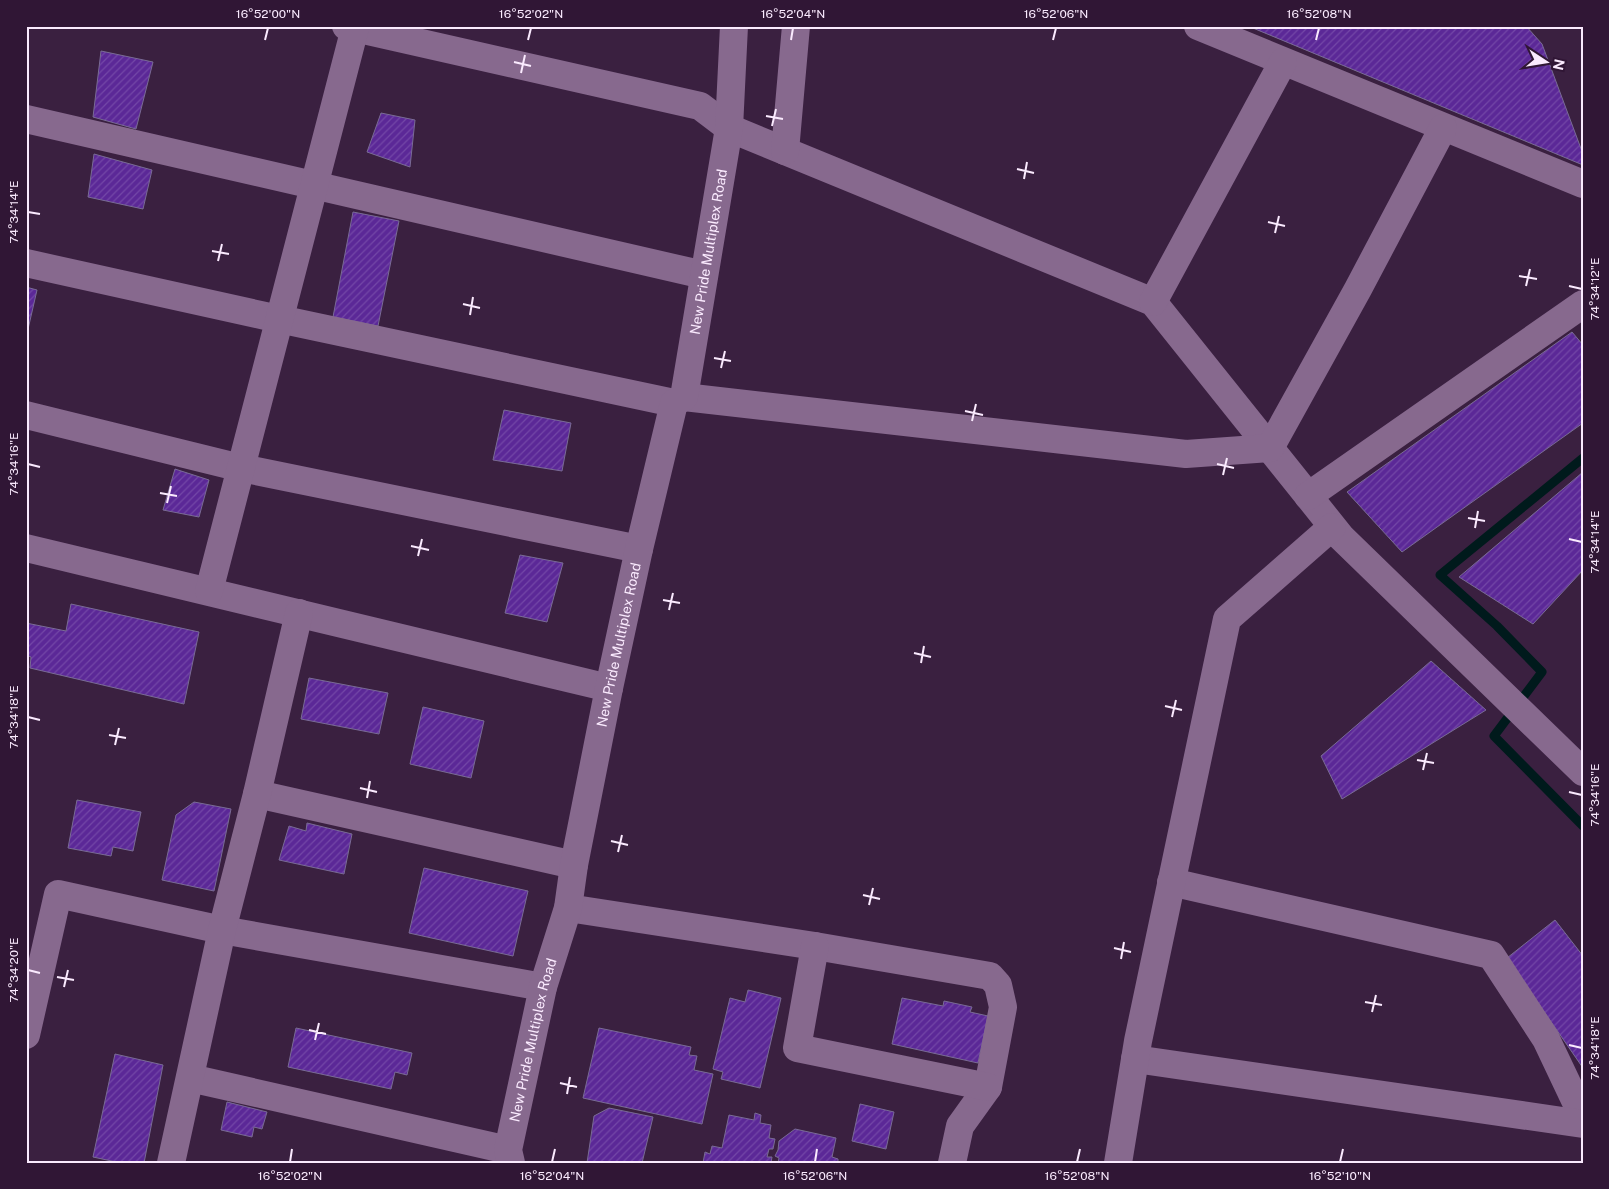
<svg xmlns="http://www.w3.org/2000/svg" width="1609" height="1189" font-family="'Public Sans',sans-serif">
<defs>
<pattern id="building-hatch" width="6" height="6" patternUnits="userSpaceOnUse" patternTransform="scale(1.25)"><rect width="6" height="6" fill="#5b2897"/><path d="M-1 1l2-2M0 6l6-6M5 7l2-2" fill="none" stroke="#7347a7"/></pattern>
</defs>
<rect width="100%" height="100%" fill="#3a2040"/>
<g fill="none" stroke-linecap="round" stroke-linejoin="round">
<path stroke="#001a1c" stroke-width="9" d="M1583 458 1440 575 1497 626 1542 672 1494 736 1583 826"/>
</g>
<g fill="url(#building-hatch)" stroke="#796b95">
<path d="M1248 26H1526L1542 44 1583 154V165Z"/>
<path d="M101 51 153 62 136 129 93 117Z"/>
<path d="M381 113 415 120 410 167 367 152Z"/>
<path d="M94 154 152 170 143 209 88 197Z"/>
<path d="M353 212 399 221 378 326 333 317Z"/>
<path d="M26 287 37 290 26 338Z"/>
<path d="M1572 332 1583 345V423L1402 552 1347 492Z"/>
<path d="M504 410 571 423 562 471 493 460Z"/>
<path d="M175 469 209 480 199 517 163 510Z"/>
<path d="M1583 472V570L1533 624 1459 577Z"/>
<path d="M520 555 563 563 547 622 505 613Z"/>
<path d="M71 604 199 632 184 704 30 668 31 657 26 655V623L66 631Z"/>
<path d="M1431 661 1486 710 1342 799 1321 756Z"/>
<path d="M309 678 388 693 379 734 301 719Z"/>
<path d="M423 707 484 721 471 778 410 764Z"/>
<path d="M77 800 141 812 133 851 113 847 111 856 68 848Z"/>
<path d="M194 802 231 809 214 891 162 880 176 815Z"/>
<path d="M307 823 352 834 344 874 279 860 289 826 306 831Z"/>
<path d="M424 868 528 891 513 956 409 933Z"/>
<path d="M1555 920 1583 956V1068L1507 958Z"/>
<path d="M748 990 781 998 760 1088 721 1079 723 1072 713 1069 730 998 745 1002Z"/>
<path d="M902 998 943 1006 944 1001 972 1007 970 1012 988 1016 978 1063 892 1044Z"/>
<path d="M296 1028 412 1053 407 1075 395 1072 391 1089 288 1067Z"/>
<path d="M599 1028 691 1047 689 1055 697 1056 694 1070 713 1074 702 1124 583 1098Z"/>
<path d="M115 1054 163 1065 144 1163H121L93 1157Z"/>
<path d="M227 1102 267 1112 262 1129 254 1127 252 1137 221 1130Z"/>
<path d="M860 1104 894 1112 886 1149 852 1141Z"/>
<path d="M609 1108 653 1117 642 1163H587L594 1116Z"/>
<path d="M755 1113 761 1115 760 1123 771 1125 769 1138 775 1139 773 1149H769L767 1157H772L771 1163H703L705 1152 710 1154 712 1146 722 1148 729 1115 754 1120Z"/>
<path d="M795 1129 836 1138 832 1157 838 1159V1163H778L779 1158 775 1156 778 1150 779 1141Z"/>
</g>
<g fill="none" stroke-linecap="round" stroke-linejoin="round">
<g stroke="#87698e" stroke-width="28">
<path d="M346 26 700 106 729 128 1153 302 1341 537 1583 772"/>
<path d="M1198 26 1583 184"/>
<path d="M26 119 704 275"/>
<path d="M785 151 796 26"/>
<path d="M26 263 279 319 674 403"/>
<path d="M1153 302 1283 62"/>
<path d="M684 397 1186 454 1270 448 1358 289 1443 128"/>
<path d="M26 415 241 468 639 549"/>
<path d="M1308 496 1583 304"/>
<path d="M26 548 609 688"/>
<path d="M209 591 355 28"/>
<path d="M257 794 574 865"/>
<path d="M1171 882 1491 955 1546 1039 1583 1117"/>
<path d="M568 908 815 946 990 976 998 985 1003 1007 988 1087 960 1126 952 1163"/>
<path d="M815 946 797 1048 988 1087"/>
<path d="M26 1035 58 894 222 930 543 987"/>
<path d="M1135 1059 1583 1124"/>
<path d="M190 1078 508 1150"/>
<path d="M171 1163 222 930 257 794 299 613"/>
<path id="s1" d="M511 1163 508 1150 543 987 568 908 574 865 609 688 639 549 674 403 684 397 729 128 734 26"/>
<path d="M1118 1163 1138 1041 1227 619 1332 527"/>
</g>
</g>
<path fill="none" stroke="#faeafe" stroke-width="2" d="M265 40 268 28M528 40 531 28M791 40 793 28M1053 40 1056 28M1316 40 1319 28M514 62 531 66M521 73 525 55M766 116 783 119M772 126 776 109M1017 169 1034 173M1024 179 1027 162M28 212 40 214M1268 222 1285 226M1275 233 1279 216M212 251 229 254M218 261 222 244M1519 276 1537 279M1526 286 1530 269M1569 286 1582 289M463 304 480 308M470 315 473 297M714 358 731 361M721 368 725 351M965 411 983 415M972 421 976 404M28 464 40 467M1217 464 1234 468M1223 475 1227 458M160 493 177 496M167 503 171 486M1468 518 1485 521M1475 528 1478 511M1569 539 1582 542M411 546 429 550M418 556 422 539M663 600 680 603M669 610 673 593M914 653 931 657M921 663 924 646M1165 706 1182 710M28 717 40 720M1172 717 1176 700M109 735 126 738M115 745 119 728M1417 760 1434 763M1423 770 1427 753M360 788 377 792M1569 792 1582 795M367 798 370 781M611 841 628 845M618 852 622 835M863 895 880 899M869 905 873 888M1114 948 1131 952M1121 959 1124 942M28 970 40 973M57 977 74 980M64 987 68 970M1365 1002 1382 1005M1372 1012 1376 995M309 1030 326 1034M315 1040 319 1023M1569 1045 1582 1048M560 1083 577 1087M567 1094 570 1077M290 1162 292 1149M552 1162 555 1149M815 1162 817 1149M1077 1162 1080 1149M1340 1162 1343 1149"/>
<g text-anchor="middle" stroke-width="5" stroke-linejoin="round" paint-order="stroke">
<g font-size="14" fill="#faeafe" stroke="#301635">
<text dy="5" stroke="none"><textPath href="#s1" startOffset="938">New Pride Multiplex Road</textPath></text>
<text dy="5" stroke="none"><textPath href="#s1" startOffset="531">New Pride Multiplex Road</textPath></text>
<text dy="5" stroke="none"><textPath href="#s1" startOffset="126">New Pride Multiplex Road</textPath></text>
</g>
</g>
<rect width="1609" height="1189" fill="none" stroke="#301635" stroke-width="55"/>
<g transform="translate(1546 62) rotate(102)" stroke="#301635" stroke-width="4" paint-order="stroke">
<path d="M0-4L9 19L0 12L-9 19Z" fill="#faeafe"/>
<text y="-8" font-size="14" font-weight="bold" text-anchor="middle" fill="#faeafe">N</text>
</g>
<rect x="28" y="28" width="1554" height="1134" fill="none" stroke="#faeafe" stroke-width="2"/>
<g font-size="12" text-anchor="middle" fill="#faeafe">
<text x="268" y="18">16°52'00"N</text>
<text x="531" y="18">16°52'02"N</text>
<text x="793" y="18">16°52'04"N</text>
<text x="1056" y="18">16°52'06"N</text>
<text x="1319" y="18">16°52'08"N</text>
<text transform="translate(14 212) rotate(-90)" y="4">74°34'14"E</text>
<text transform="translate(1595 289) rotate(-90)" y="4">74°34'12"E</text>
<text transform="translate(14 464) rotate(-90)" y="4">74°34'16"E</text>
<text transform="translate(1595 542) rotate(-90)" y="4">74°34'14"E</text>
<text transform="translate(14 717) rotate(-90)" y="4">74°34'18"E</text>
<text transform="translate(1595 795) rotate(-90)" y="4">74°34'16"E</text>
<text transform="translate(14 970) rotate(-90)" y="4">74°34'20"E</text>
<text transform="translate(1595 1048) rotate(-90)" y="4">74°34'18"E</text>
<text x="290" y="1180">16°52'02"N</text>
<text x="552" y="1180">16°52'04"N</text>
<text x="815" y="1180">16°52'06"N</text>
<text x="1077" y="1180">16°52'08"N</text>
<text x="1340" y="1180">16°52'10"N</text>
</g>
</svg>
